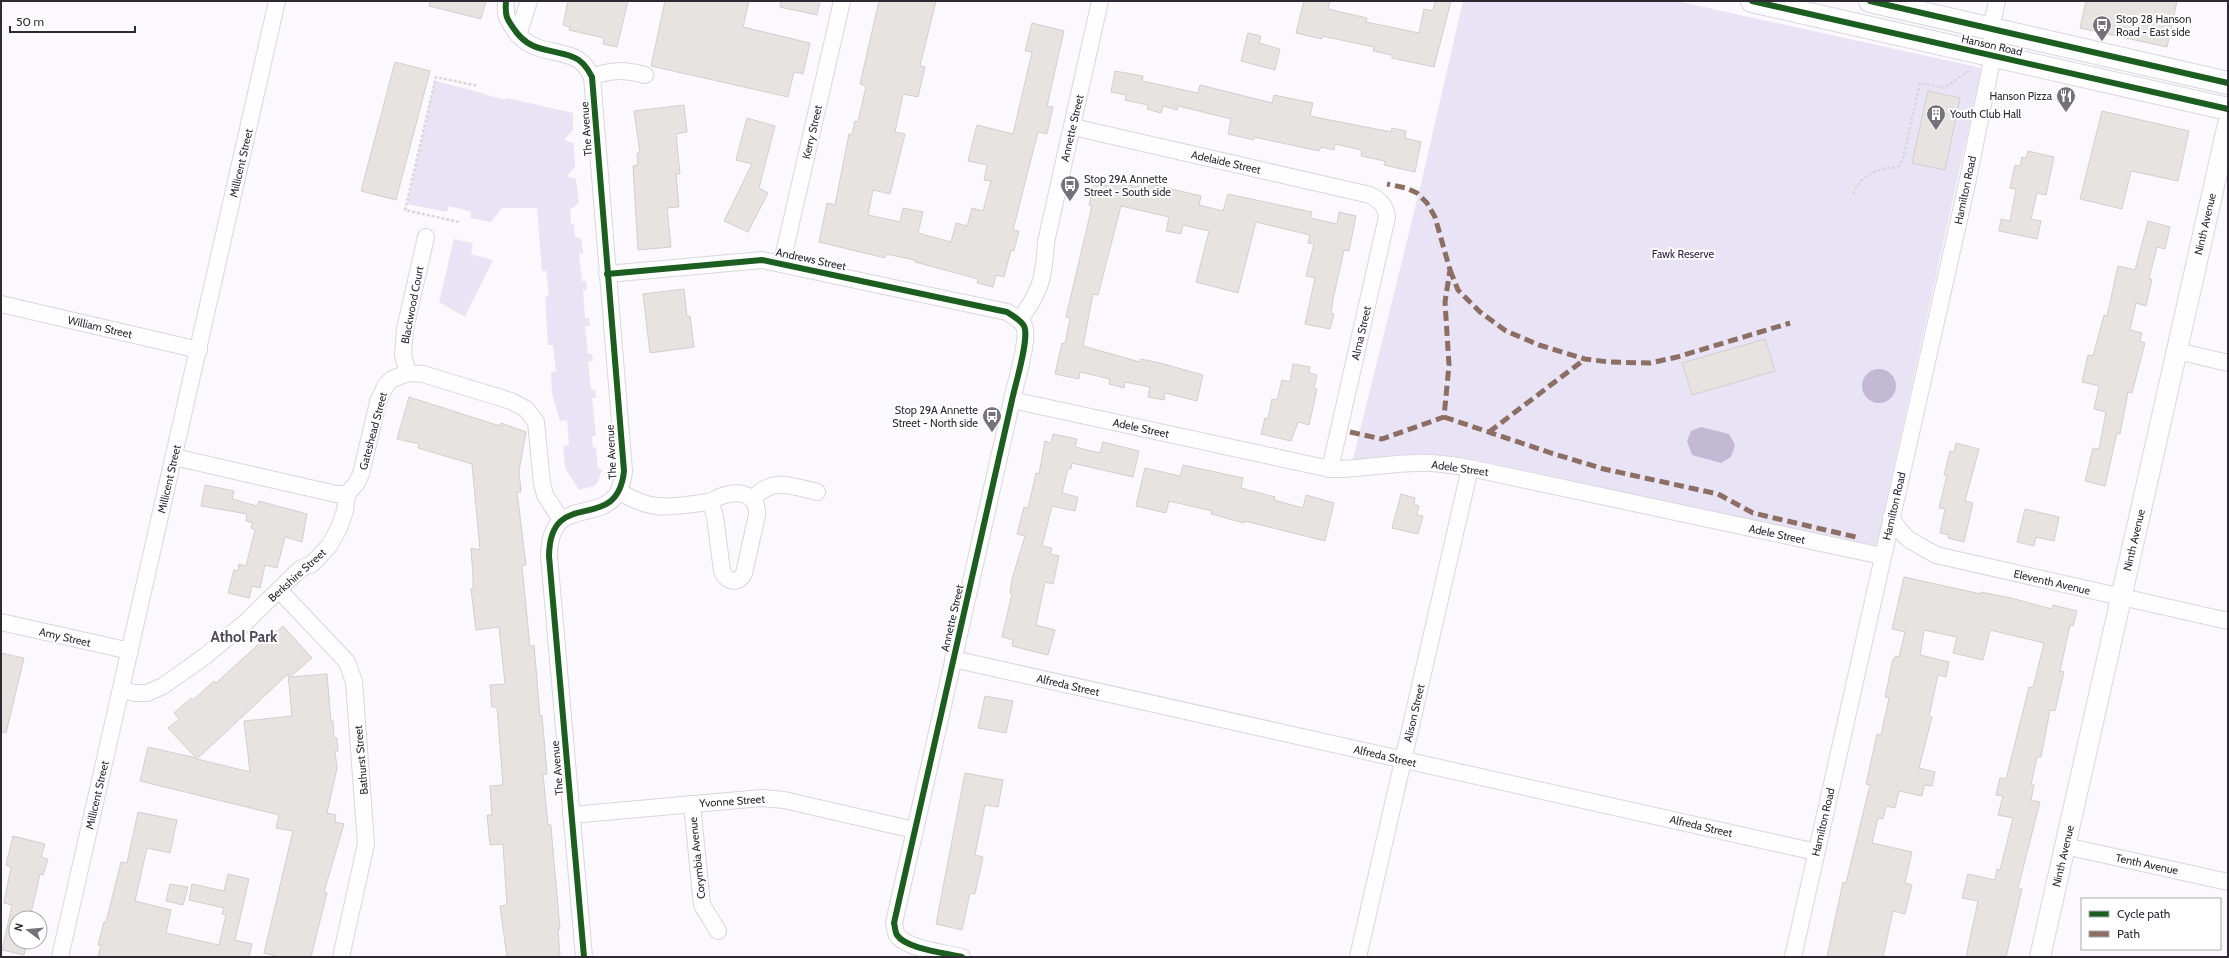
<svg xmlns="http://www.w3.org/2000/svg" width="2229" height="958" font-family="Cabin,sans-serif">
<rect width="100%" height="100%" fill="#fbf9fd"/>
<g fill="#e9e4f5">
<path d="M1463 1H1677L1982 68 1876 548 1468 458 1422 457 1352 463 1420 188Z"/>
<path d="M435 81 483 93V94L506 100 507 98 573 113V130L564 140 574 143 575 167 567 176 576 179 579 203 570 210 571 224H574L575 237 581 238 583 254 579 253 582 281H586L587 290H583L585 318H589L590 326H585L588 354H592L593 361 588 362 591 390H595L596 398H592L596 436H592L593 448 596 447 598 469H602L598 482 594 486 579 490 565 468 563 446 569 445 567 420 560 421 552 394 551 372 556 371 553 345H548L545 297 549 296 546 271H542L537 208H502L491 222 470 218 471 212 449 206 447 212 407 204Z"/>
<path d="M454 239 473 243 471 254 493 260 465 317 439 302Z"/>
</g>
<g fill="#c2bad4">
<circle cx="1879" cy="386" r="17"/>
<path d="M1701 427 1729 434 1735 445 1731 457 1721 463 1692 455 1687 441 1691 431Z"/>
</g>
<g fill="#e7e3e0" stroke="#d2cfcc" fill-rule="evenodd">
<path d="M430 1H486L481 19 429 6Z"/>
<path d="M568 1H628L617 47 603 44 604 38 569 30 570 27 563 25Z"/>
<path d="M665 1H749L743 27 810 43 803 74 794 72 788 97 651 66Z"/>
<path d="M781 1H820L817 15 780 7Z"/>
<path d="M879 1H936L920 66 925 67 918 97 903 94 895 132 905 134 890 194 873 190 868 215 900 222 903 208 923 212 918 233 951 242 956 223 967 226 972 208 983 211 991 181 984 180 987 165 968 161 977 125 1013 134 1032 52 1025 51 1032 23 1064 31 1047 106 1053 107 1047 134 1038 132 1013 230 1019 231 1014 251 1011 250 1004 277 996 275 993 287 977 283 978 279 915 262V260L886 254 885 258 819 242 827 203 835 205 849 134 852 135 855 121 858 122 866 86 860 84Z"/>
<path d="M1304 1H1330L1328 9 1367 18 1366 22 1419 33 1424 9 1433 11 1435 1H1451L1434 67 1392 58V55L1373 51 1374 47 1322 36V39L1296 33Z"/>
<path d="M2086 1H2177L2167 47 2080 28Z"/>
<path d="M1248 33 1261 36 1259 43 1280 49 1275 70 1241 61Z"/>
<path d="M395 62 430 71 396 200 361 191Z"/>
<path d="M1115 71 1143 76 1142 81 1198 93 1200 85 1272 103 1274 95 1313 103 1310 116 1391 132 1392 128 1406 131 1405 138 1421 142 1415 172 1384 165 1385 161 1361 156 1362 150 1335 144 1334 150 1321 147 1319 151 1254 137V140L1228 134 1231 119 1178 106 1177 110 1163 106 1161 113 1147 109 1148 105 1125 100 1126 95 1111 92Z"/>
<path d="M1928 91 1960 98 1945 170 1912 163Z"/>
<path d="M684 105 687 132 676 134 680 174H676L679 207 667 208 671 247 638 250 633 166 638 165 637 153H640L634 111Z"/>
<path d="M2102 111 2189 131 2178 181 2131 171 2122 209 2080 199Z"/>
<path d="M747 118 775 126 759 188 768 193 748 232 724 221 752 164 736 160Z"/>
<path d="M2028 151 2054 157 2046 195 2037 193 2031 219 2041 221 2037 239 1999 231 2001 219 2010 221 2016 189 2010 188 2015 165 2020 166 2022 157 2026 158Z"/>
<path d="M1110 181 1137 187 1138 181 1201 196 1199 205 1223 211 1228 194 1312 212 1310 218 1337 224 1339 212 1356 216 1349 251 1344 250 1333 299 1331 313 1334 314 1330 329 1305 324 1315 278 1306 276 1314 244 1308 243 1310 235 1256 222 1238 293 1196 282 1209 231 1183 225 1181 234 1166 231 1169 217 1121 206 1098 295 1093 294 1083 346 1140 362 1141 359 1160 363 1203 375 1197 401 1165 393 1164 400 1148 397 1150 387 1125 382 1124 388 1109 384 1110 379 1080 372 1079 379 1055 374 1062 343 1065 344 1070 318 1066 317 1092 206 1089 205 1094 183 1109 186Z"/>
<path d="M2148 221 2170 227 2165 249 2157 247 2149 279H2152L2146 306 2136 303 2130 330 2142 333 2140 341 2145 343 2132 393 2128 392 2120 434 2117 433 2105 486 2085 481 2093 448 2099 449 2106 412 2094 409 2099 386 2082 382 2088 355 2093 356 2104 315 2107 316 2118 266 2135 270Z"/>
<path d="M684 289 687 317 690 316 694 347 650 353 643 294Z"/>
<path d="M1765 339 1775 371 1692 395 1682 363Z"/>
<path d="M1293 364 1310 367 1309 373 1317 375 1314 389H1317L1309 425 1298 422 1291 441 1261 434 1265 418 1268 419 1272 399 1277 400 1282 380 1290 382Z"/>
<path d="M409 397 500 426 501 423 526 432 519 471 521 492H517L526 565 522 566 530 647 534 645 540 716 542 715 547 774H543L548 825H551L552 839 560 929H558L560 957H507L500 906 507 905 503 844 490 845 487 815H492L490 786 503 785 497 707H492L490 685 505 684 499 627 476 630 471 589 473 588V577L471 548 480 550 472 464 418 448 419 444 397 439Z"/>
<path d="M1053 434 1077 439 1075 447 1100 453 1103 442 1139 451 1133 477 1072 463 1071 469H1068L1062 493 1078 497 1075 511 1052 506 1042 546 1052 548 1050 554 1059 556 1053 584 1045 582 1036 625 1055 630 1048 655 1012 646 1013 640 1002 637 1012 594 1010 593 1012 579 1025 536 1017 534 1024 507 1028 508 1036 473 1039 474 1045 441 1051 443Z"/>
<path d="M1956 443 1979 449 1965 501 1973 503 1964 542 1948 538 1949 535 1940 533 1945 509 1939 508 1947 475H1944L1950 451 1954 452Z"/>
<path d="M1183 465 1243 478 1241 488 1275 497 1274 500 1303 508 1306 495 1334 503 1325 541 1245 521 1244 523 1211 514 1212 511 1169 501 1166 513 1136 506 1145 468 1180 476Z"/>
<path d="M205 485 234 491 232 499 257 506 259 501 307 514 302 542 285 537 277 568 265 565 260 588 252 586 249 598 228 593 234 570 238 571 239 564 246 566 255 530 251 528 253 523 246 521 247 514 201 506Z"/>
<path d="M1401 494 1415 498 1414 504 1419 506 1417 515 1423 516 1418 534 1392 528Z"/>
<path d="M2025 509 2059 517 2054 541 2036 537 2034 546 2017 542Z"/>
<path d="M1904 577 1981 594V592L2011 598 2052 609 2053 605 2077 611 2073 626 2070 625 2060 671 2064 672 2055 711 2050 710 2041 757H2037L2031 785H2034L2031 800 2040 802 2018 888 2022 889 2006 957H1966L1978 901 1962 898 1968 874 1995 880 1997 869 2000 870 2013 818 1998 815 2003 796 1996 795 2000 778 2006 779 2029 687 2033 688 2044 643 1990 630 1983 660 1953 653 1957 637 1924 630 1920 655 1949 662 1946 677 1938 675 1929 716 1932 717 1919 768 1935 772 1932 786 1924 785 1922 796 1899 791 1895 808 1886 806 1883 819 1878 818 1872 843 1912 852 1905 883 1912 885 1905 914 1893 911 1883 957H1827L1843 882 1846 883 1870 785 1866 784 1877 734 1881 735 1889 698 1885 697 1893 659H1895V656L1899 657 1905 632 1892 629Z"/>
<path d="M283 626 312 658 290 677 327 674 331 721H333L334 738H337L338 751H335L337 768 327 813 336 815 335 822 344 824 324 892 327 893 311 957H279L264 953 293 831 276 828 279 815 140 781 148 747 196 758 168 728 179 719 174 713 191 698 193 700 214 681 216 683 261 642 263 644ZM288 674 292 716 244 721 250 772 197 759Z"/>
<path d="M1 653 24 658 6 733 1 732Z"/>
<path d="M985 696 1013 701 1006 733 978 728Z"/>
<path d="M965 773 1003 780 998 807 985 805 975 855 983 857 975 894 970 893 962 930 936 924Z"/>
<path d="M138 812 177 820 170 853 147 848 135 901 171 910 166 933 219 945 226 915 222 914 224 908 189 900 192 884 224 891 228 874 249 879 235 940 252 944 249 957H98L101 945H98L104 922H106L121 862 127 863Z"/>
<path d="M13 836 45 844 41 857 48 859 43 875 40 874 30 918H16V942H27L24 955 2 950 12 905 4 903 11 867 6 865Z"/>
<path d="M170 884 188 887 183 905 166 901Z"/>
</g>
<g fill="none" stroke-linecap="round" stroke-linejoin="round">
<defs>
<g id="minor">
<path d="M506 1C505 15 506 18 514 29 530 53 550 48 573 57 582 60 588 69 592 77L624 471C617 537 550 484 549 556L584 957"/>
<path d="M518 35 529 1"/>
<path d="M592 77C612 69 625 70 645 75"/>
<path d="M1073 127 1370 195C1380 200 1385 205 1387 217L1330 469"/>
<path d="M782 262 842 1"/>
<path d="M607 274 762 260 1007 312C1013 316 1021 320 1024 326 1030 338 1015 385 1012 400L894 923C895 926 895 932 897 935 906 949 946 953 962 957"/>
<path d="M1 304 199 350"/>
<path d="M1019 320C1041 292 1044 277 1046 242L1100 1"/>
<path d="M2177 351 2228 363"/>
<path d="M408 373 403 355 405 329 426 237"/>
<path d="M1012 400 1330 469C1359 470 1388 463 1417 463 1435 462 1452 465 1470 468L1882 556"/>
<path d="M174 457 336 494H347L356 484 361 474 378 402 386 385 392 379 408 373 423 374 511 401 526 409 536 422 542 483 545 495 561 520"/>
<path d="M620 492C630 498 644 505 657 506 670 508 695 504 708 502 714 501 717 497 722 496 740 490 758 494 757 515L744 573C739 585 726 582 722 571L715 516 710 502"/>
<path d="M753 499C773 476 791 486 817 492"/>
<path d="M1891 517C1906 543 1912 540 1936 555L2228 621"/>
<path d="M279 590 347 662 354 682 366 844 341 957"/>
<path d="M1 622 130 651"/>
<path d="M953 659 1816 852"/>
<path d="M121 690 135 693H147L163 686 204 657 246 622 300 569 312 564 329 546 339 528 345 511 347 494"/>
<path d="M692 804 702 905 718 931"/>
<path d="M571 815 762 798 784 800 914 830"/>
<path d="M2065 846 2228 882"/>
<path d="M60 957 277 1"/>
<path d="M1358 957 1470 468"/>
<path d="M1793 957 1967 184 1993 55 1991 29 1997 1"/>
</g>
<path id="tertiary" d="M2040 957 2228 124"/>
<g id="secondary">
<path d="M1752 1 2228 109"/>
<path d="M1870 1 2228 83"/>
</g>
</defs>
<use href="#minor" stroke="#d9d6de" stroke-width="18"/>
<use href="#tertiary" stroke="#d9d6de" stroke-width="22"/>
<use href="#secondary" stroke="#d9d6de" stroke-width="24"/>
<g stroke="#d8d7d9" stroke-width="2.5" stroke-dasharray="3 2" stroke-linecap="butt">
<path d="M1853 194C1861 174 1879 168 1898 167L1903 159 1920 83 1944 88 1970 70"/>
<path d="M459 222 405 210 436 77 478 86"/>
</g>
<use href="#minor" stroke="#fefeff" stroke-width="16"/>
<use href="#tertiary" stroke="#fefeff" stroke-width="20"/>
<use href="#secondary" stroke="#fefeff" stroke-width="22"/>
<g stroke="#8d6e63" stroke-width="5" stroke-dasharray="10 5" stroke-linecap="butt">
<path d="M1450 270 1458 290 1480 312 1506 331 1539 345 1585 359 1609 362 1650 363 1677 357 1790 323"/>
<path d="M1444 417 1551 453 1604 469 1718 494 1753 513 1860 538"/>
<path d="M1350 432 1382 439 1444 417 1449 365 1445 302 1450 270 1435 217 1427 203 1417 193 1406 188 1387 184"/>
<path d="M1489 432 1585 359"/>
</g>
<defs>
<g id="cycleway">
<path d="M506 1C505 15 506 18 514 29 530 53 550 48 573 57 582 60 588 69 592 77L624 471C617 537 550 484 549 556L584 957"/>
<path d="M1752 1 2228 109"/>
<path d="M1870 1 2228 83"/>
<path d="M607 274 762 260 1007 312C1013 316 1021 320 1024 326 1030 338 1015 385 1012 400L894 923C895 926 895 932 897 935 906 949 946 953 962 957"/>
</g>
</defs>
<use href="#cycleway" stroke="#fff" stroke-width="8"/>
<use href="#cycleway" stroke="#1b5e20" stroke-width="6"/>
</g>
<defs>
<symbol id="bus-pin" viewBox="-11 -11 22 30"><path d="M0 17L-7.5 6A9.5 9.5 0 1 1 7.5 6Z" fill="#75727a" stroke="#fff"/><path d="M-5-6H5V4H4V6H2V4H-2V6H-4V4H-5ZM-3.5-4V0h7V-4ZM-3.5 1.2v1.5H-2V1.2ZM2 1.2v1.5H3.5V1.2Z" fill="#fff"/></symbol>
<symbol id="restaurant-pin" viewBox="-11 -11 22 30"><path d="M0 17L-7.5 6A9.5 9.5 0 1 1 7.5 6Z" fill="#75727a" stroke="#fff"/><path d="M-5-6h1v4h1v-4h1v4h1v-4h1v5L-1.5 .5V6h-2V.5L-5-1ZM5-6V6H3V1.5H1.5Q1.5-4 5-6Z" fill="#fff"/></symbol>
<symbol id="building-pin" viewBox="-11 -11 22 30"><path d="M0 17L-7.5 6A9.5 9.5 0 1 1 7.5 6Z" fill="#75727a" stroke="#fff"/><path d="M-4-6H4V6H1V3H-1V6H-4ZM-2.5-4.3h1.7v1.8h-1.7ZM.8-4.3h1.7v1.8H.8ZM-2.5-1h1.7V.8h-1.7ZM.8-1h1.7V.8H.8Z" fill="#fff"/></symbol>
</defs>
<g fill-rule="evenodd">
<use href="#bus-pin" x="2091" y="14" width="22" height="30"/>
<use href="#restaurant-pin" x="2055" y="85" width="22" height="30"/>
<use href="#building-pin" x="1925" y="103" width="22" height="30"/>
<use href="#bus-pin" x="1059" y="174" width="22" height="30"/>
<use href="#bus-pin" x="981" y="405" width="22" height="30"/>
</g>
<g text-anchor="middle" stroke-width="4" stroke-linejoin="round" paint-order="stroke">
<g font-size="11" fill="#2d2a34" stroke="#fff" text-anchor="start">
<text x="2116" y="23">Stop 28 Hanson<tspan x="2116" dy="13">Road - East side</tspan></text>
<text x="2052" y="100" text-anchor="end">Hanson Pizza</text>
<text x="1950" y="118">Youth Club Hall</text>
<text x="1084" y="183">Stop 29A Annette<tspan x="1084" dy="13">Street - South side</tspan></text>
<text x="978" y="414" text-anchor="end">Stop 29A Annette<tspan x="978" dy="13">Street - North side</tspan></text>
</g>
<g font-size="11" fill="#2d2a34" stroke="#fff">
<text transform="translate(1992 45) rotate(13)" y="4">Hanson Road</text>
<text transform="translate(1072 128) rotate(-77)" y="4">Annette Street</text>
<text transform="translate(586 129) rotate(-94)" y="4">The Avenue</text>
<text transform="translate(812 132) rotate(-77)" y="4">Kerry Street</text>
<text transform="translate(1226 162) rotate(13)" y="4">Adelaide Street</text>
<text transform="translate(241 163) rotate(-77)" y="4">Millicent Street</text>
<text transform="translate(1965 190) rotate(-78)" y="4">Hamilton Road</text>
<text transform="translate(2205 224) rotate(-77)" y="4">Ninth Avenue</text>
<text transform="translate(811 259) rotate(12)" y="4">Andrews Street</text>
<text transform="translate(412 305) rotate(-79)" y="4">Blackwood Court</text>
<text transform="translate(100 327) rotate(13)" y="4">William Street</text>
<text transform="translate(1361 333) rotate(-77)" y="4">Alma Street</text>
<text transform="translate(1141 428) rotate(12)" y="4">Adele Street</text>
<text transform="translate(373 431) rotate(-75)" y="4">Gateshead Street</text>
<text transform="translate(611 452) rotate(-93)" y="4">The Avenue</text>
<text transform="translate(1460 468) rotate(8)" y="4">Adele Street</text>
<text transform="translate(169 479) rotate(-77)" y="4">Millicent Street</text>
<text transform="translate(1894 506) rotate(-77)" y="4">Hamilton Road</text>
<text transform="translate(1777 534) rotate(12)" y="4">Adele Street</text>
<text transform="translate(2134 540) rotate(-77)" y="4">Ninth Avenue</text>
<text transform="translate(297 575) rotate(-42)" y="4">Berkshire Street</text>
<text transform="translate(2052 582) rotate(13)" y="4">Eleventh Avenue</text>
<text transform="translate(952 618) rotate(-77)" y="4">Annette Street</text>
<text transform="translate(65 637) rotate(13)" y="4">Amy Street</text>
<text transform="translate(1068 685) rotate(13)" y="4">Alfreda Street</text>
<text transform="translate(1414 713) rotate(-77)" y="4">Alison Street</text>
<text transform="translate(1385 756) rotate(13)" y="4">Alfreda Street</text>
<text transform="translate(361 760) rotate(-95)" y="4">Bathurst Street</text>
<text transform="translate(557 768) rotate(-95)" y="4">The Avenue</text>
<text transform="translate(97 795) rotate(-77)" y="4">Millicent Street</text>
<text transform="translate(732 801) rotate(-4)" y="4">Yvonne Street</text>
<text transform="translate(1823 822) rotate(-77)" y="4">Hamilton Road</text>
<text transform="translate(1701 826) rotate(13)" y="4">Alfreda Street</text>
<text transform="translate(2063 856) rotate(-77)" y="4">Ninth Avenue</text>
<text transform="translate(697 858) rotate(-96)" y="4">Corymbia Avenue</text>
<text transform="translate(2147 864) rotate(12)" y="4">Tenth Avenue</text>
</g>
<g font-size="11" fill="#301e4b" stroke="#fff">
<text x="1683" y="258">Fawk Reserve</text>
</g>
<g font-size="15" font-weight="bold" fill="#4f485d" stroke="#fff">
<text x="244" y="642">Athol Park</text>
</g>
</g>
<rect width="2229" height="958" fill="none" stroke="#2d2a34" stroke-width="4"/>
<rect x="2081" y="898" width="140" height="52" fill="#ffffff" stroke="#abaaae"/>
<rect x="2089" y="911" width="20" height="6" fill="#1b5e20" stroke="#abaaae"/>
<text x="2117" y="918" font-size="12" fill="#2d2a34">Cycle path</text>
<rect x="2089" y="931" width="20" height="6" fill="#8d6e63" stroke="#abaaae"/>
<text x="2117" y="938" font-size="12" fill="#2d2a34">Path</text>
<g transform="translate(28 930) rotate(286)"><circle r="19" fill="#ffffff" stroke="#abaaae"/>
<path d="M0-3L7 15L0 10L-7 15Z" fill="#75727a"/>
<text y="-6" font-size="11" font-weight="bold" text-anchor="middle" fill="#2d2a34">N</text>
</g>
<path d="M10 26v6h125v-6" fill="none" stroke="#2d2a34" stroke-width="2"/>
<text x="16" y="26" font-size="12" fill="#2d2a34" stroke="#ffffff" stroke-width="3" paint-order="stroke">50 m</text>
</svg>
